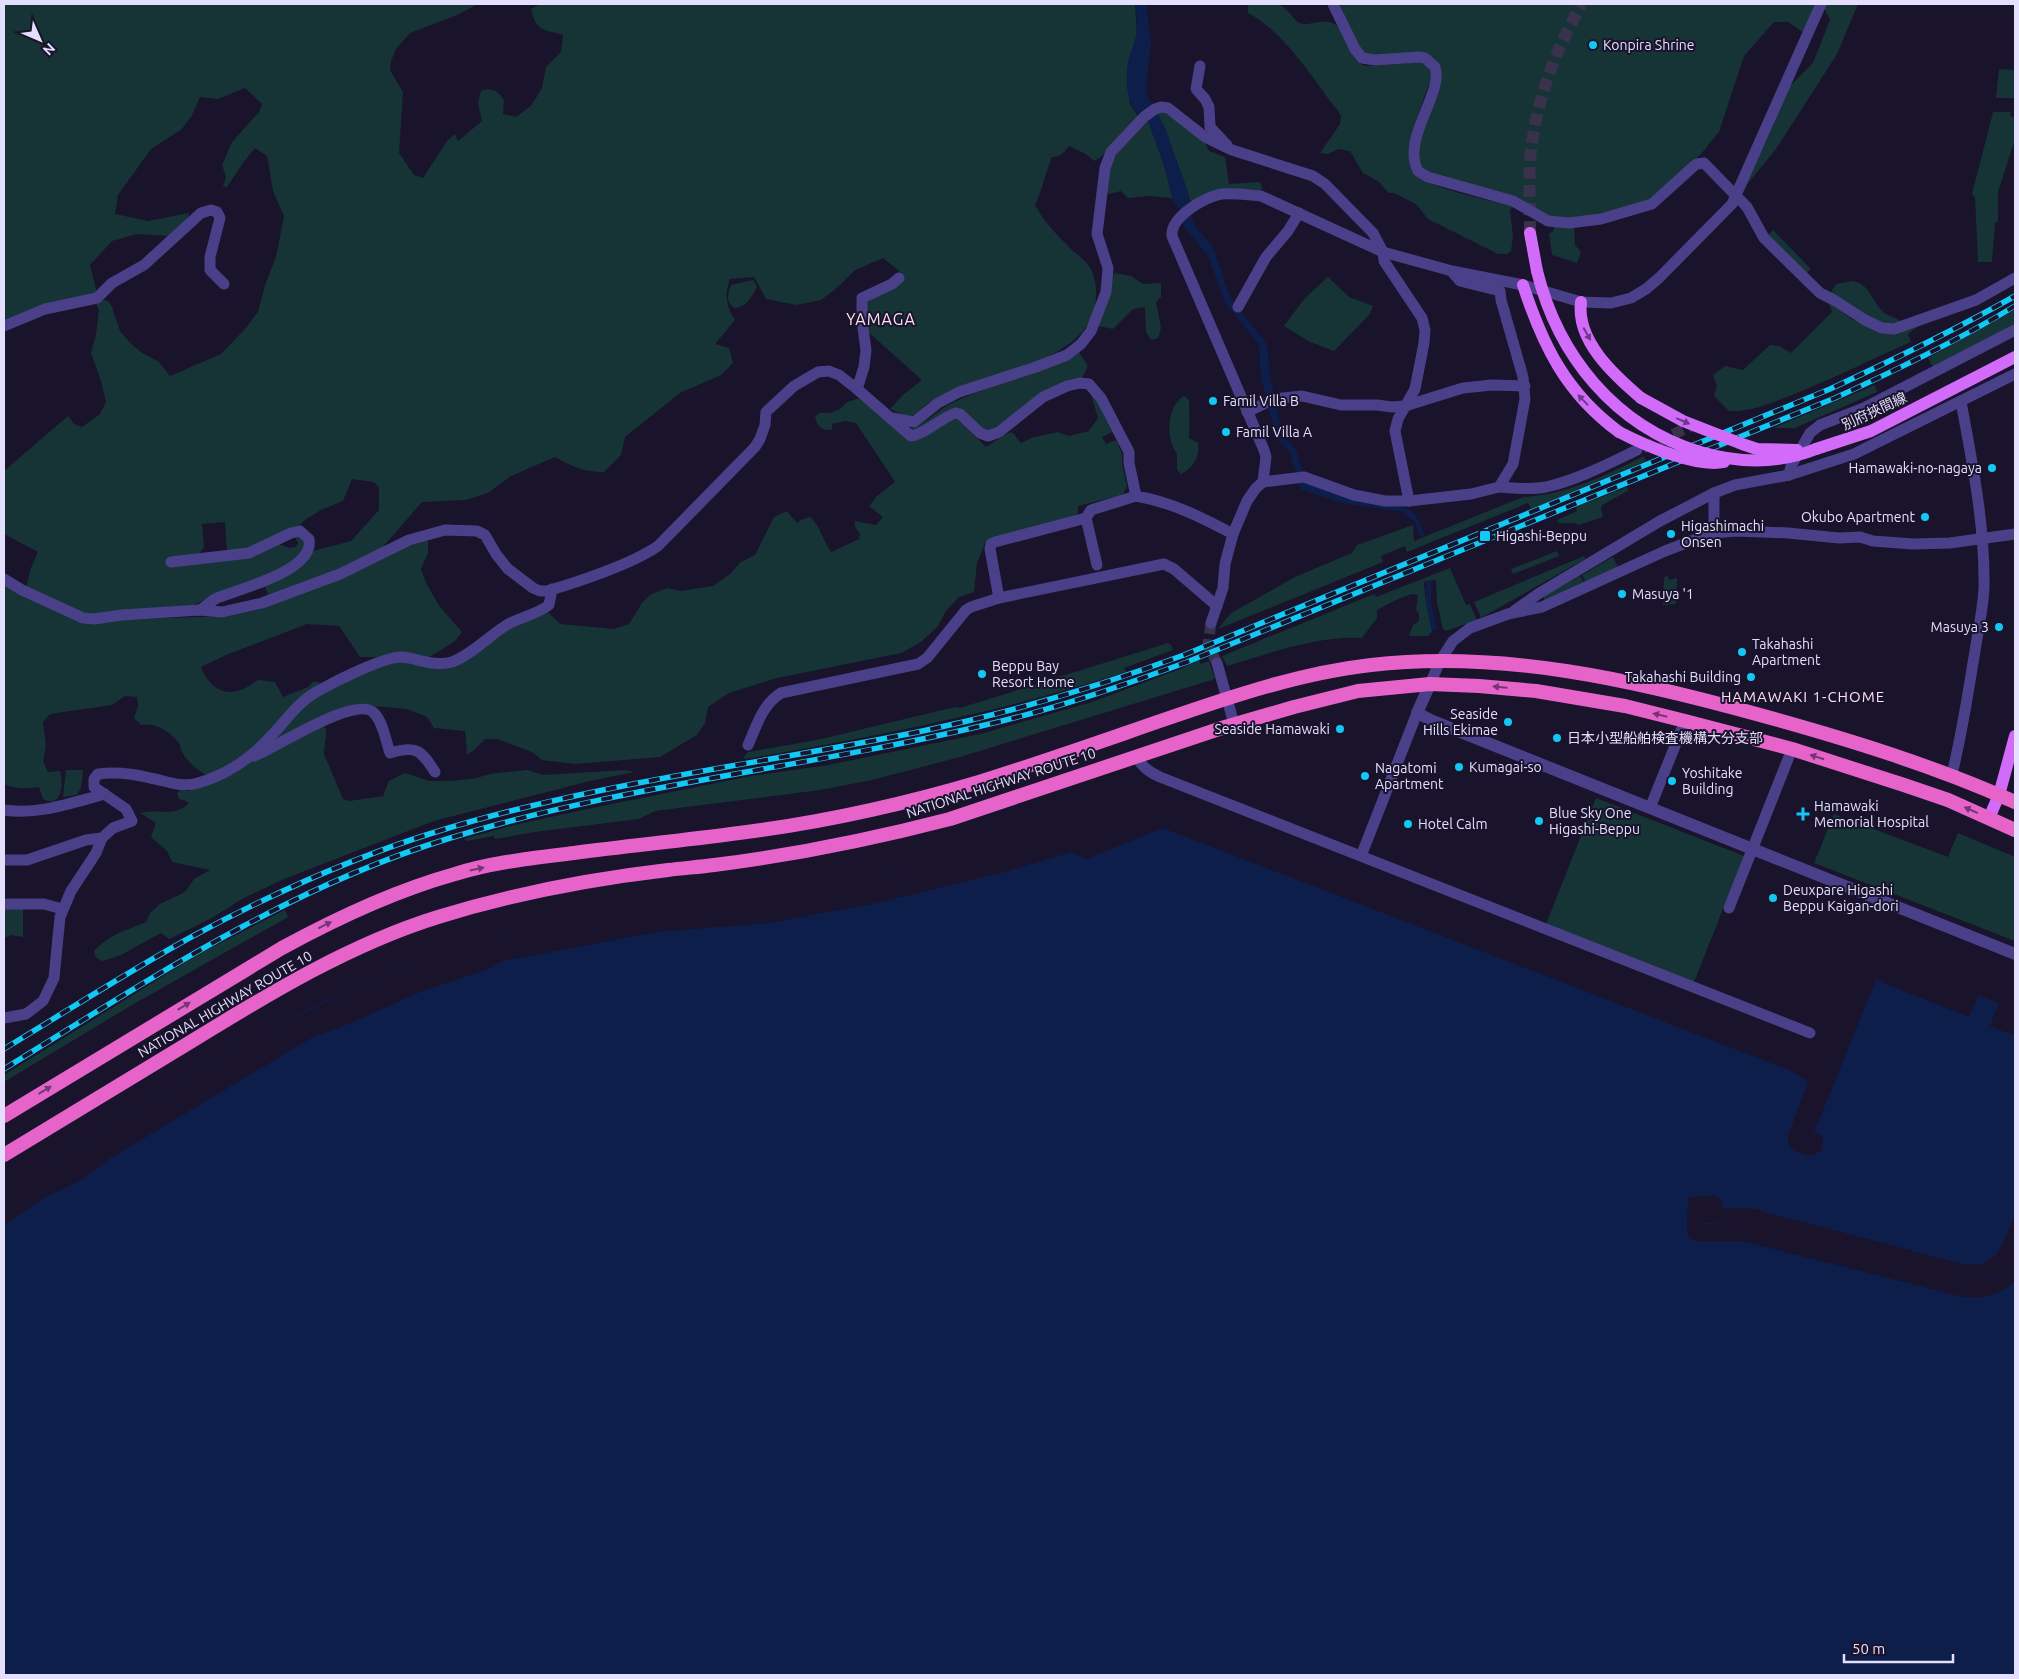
<svg xmlns="http://www.w3.org/2000/svg" width="2019" height="1679" font-family="Ubuntu,'Noto Sans JP',sans-serif">
<rect width="100%" height="100%" fill="#19132c"/>
<g fill="#163436">
<path d="M4 4H478L457 15 410 33 396 49 391 61 390 70 403 92 399 153 414 175 423 178 447 141 455 134 458 141 482 121 478 103 481 91C492 87 497 90 504 100L503 114 516 117 531 106 542 88 546 67 561 52 563 35C544 29 536 32 531 9L540 4H1135L1137 35 1130 56 1127 82 1130 104 1138 116 1101 157 1094 161 1086 154 1069 146C1064 153 1060 157 1052 157 1045 173 1043 189 1035 205 1043 220 1055 233 1068 246 1077 256 1088 260 1093 274 1097 286 1097 299 1094 311 1078 362 1000 369 957 388 947 392 937 398 927 404 921 409 916 415 909 417L890 409 903 395 922 380 867 331 865 319 868 301 896 284 904 275 883 258 855 270 838 287 821 300 797 305 766 299 754 277 730 279C724 296 726 305 735 320L715 344 729 348 733 363 721 375 680 393 625 437 621 455 604 472C585 472 572 467 555 457L511 476 488 493 466 500 422 502 381 549 336 570 269 596 264 585 293 569 313 551 351 541 379 510V488L374 482 352 479 343 501 321 510 306 519 297 528 289 530 261 545 227 553 225 522 202 524 204 547 197 556 168 559V565C205 562 245 562 278 544L290 548 296 547 298 543 295 537 300 534 304 536 307 544C302 573 237 587 213 596 205 599 197 604 189 607 172 612 142 608 124 610 112 611 102 616 90 614 68 611 46 597 26 588L31 568 38 552 4 534V471L68 416 74 424 82 427 100 414 106 402 101 381 91 353 96 335 99 310 96 304 104 300 108 301 112 307 120 331 130 343 142 353 159 362 170 376 221 354 245 329 258 312 265 285 276 257 284 216 273 191 267 156 255 148 243 163 227 187 223 186 226 177 222 165 232 142 259 112 262 104 245 88 218 99 200 97 192 115 182 129 151 149 118 195 115 214 148 221 189 213 187 221 171 236 137 234 112 241 90 265 97 293C85 298 77 296 65 299 45 303 27 312 8 321L4 318Z"/>
<path d="M1248 4C1258 4 1272 1 1282 6 1291 11 1294 25 1306 24 1319 23 1327 18 1339 27 1352 36 1346 61 1366 66L1423 62 1429 66 1432 76C1425 98 1402 148 1411 169 1418 187 1494 201 1514 206L1510 210 1513 237 1511 251 1507 254H1498L1428 219 1416 204 1394 193H1389L1378 181 1363 173 1350 151 1338 149 1328 154 1320 153 1340 124 1341 116C1337 108 1330 102 1325 94 1305 66 1279 29 1248 13Z"/>
<path d="M1340 4H1817L1804 33 1788 22H1774L1744 56 1719 132 1701 154 1654 198 1642 204 1586 217 1566 220 1548 217 1519 198 1431 172 1421 166C1415 136 1432 105 1441 77V68C1429 48 1414 53 1395 55 1385 55 1375 55 1366 56L1358 47Z"/>
<path d="M1826 4H1858L1837 54 1776 149 1745 187 1774 124 1788 88 1813 63 1830 20 1824 8Z"/>
<path d="M1999 69 2015 70V98H1996Z"/>
<path d="M1164 112 1204 141 1209 151 1225 157 1229 184 1260 182 1262 188 1260 192 1190 202 1188 193 1165 128 1157 113Z"/>
<path d="M1993 112H2011L2010 116 2015 118V139L1998 192V222H1995L1992 262H1978L1975 197 1972 194Z"/>
<path d="M1148 121 1163 162 1173 198 1150 196 1128 198 1121 191 1109 194 1105 191C1110 154 1122 146 1148 121Z"/>
<path d="M1554 226 1574 227 1575 245 1581 252 1577 263 1552 255 1549 233 1553 232Z"/>
<path d="M1773 230 1811 269 1806 274 1768 235Z"/>
<path d="M1114 273 1131 276 1143 284 1161 283V297L1156 302 1161 328 1158 338 1151 340 1146 332 1145 307 1133 309 1113 329 1098 326Z"/>
<path d="M1328 277 1349 297 1373 306 1370 314 1334 351 1310 342 1284 326 1305 298Z"/>
<path d="M753 280 757 287C751 298 747 307 734 308 725 301 728 293 731 285Z"/>
<path d="M1851 281C1869 282 1872 301 1882 311 1888 317 1897 317 1903 323L1882 325 1830 294 1836 284Z"/>
<path d="M1828 301 1852 319 1885 332 1925 321 1908 334 1911 342C1871 359 1833 379 1792 395 1771 403 1751 412 1729 411L1714 396 1717 386 1713 375 1725 366 1743 370 1770 345 1779 346 1791 353 1832 312Z"/>
<path d="M2015 310V324L1933 367 1928 358Z"/>
<path d="M1079 352 1088 366 1082 378 992 429 985 430 950 410 914 432 909 429C918 429 942 407 954 402 995 383 1040 376 1079 352Z"/>
<path d="M1875 385 1877 392 1795 428H1773Z"/>
<path d="M1090 391 1093 394 1112 432 1102 437 1106 444 1116 440 1122 454V464L1127 486 1123 495 1078 506V513L1074 517 986 541 977 563 974 592 959 597 946 611 938 626 921 642 901 653 777 678 729 693 708 707 705 723 697 735 660 757 575 764 542 760 532 752 497 739H485L474 750 467 755 465 731 434 728 427 717 407 709 372 706 270 743 291 716 321 694 368 671 394 663 402 661 433 667 547 611 560 624 614 629 629 624 642 603 650 595 667 588 680 591 713 586 730 574 741 562 755 555 774 517 787 511 797 523 801 520 810 517C820 525 823 541 831 552L859 539 860 534 855 527V521L876 525 883 517 869 506 877 496 895 482 856 423 845 421 832 424V430C822 431 817 426 815 417L819 413H831L840 409 847 402 860 398 911 440C923 441 942 422 957 419L986 447 1006 434 1012 432 1021 443 1034 437 1058 432 1069 436 1089 431 1098 418Z"/>
<path d="M1184 396 1189 400C1189 413 1190 425 1189 438L1198 443C1200 457 1193 468 1181 474L1177 470V454C1166 439 1166 406 1184 396Z"/>
<path d="M1644 456 1646 461 1531 509 1528 503 1407 552 1405 546 1381 556 1383 562 1218 629 1231 613 1295 577 1352 553 1357 545 1413 525 1414 541 1523 497C1566 495 1606 475 1644 456Z"/>
<path d="M1627 487 1628 491 1602 505 1601 509 1603 517 1578 525 1576 523H1559L1557 520 1577 511 1576 507Z"/>
<path d="M428 540V553L421 569 426 583 440 607 462 632 455 641 428 658 360 657 339 626 307 624 226 655 201 667C213 697 235 698 258 680L275 682 283 697 308 687 313 682H319L320 686 295 702 246 755 208 776C198 771 188 762 182 752 180 749 181 745 178 742 170 731 154 722 141 725L134 718 138 706 137 697 125 696 112 705 50 714 43 722 46 747 43 761 48 772 60 771C64 783 62 809 43 799L39 787C27 789 15 789 4 784V585L79 621 227 616 258 610 408 546Z"/>
<path d="M1557 551 1559 556 1513 574 1511 569Z"/>
<path d="M1584 556 1585 559 1481 618 1474 602Z"/>
<path d="M1613 557 1619 569 1586 583 1582 575Z"/>
<path d="M1450 568 1466 605 1470 604 1477 620 1446 631 1443 629 1437 602 1436 580 1425 581 1424 584 1426 603 1432 631 1428 636H1409L1413 625 1419 621V613L1416 610 1418 595 1412 594 1398 599 1377 610V618L1362 638C1316 636 1270 653 1227 666L1222 656 1374 594 1376 597Z"/>
<path d="M1580 576 1585 584 1545 601 1544 600V596Z"/>
<path d="M1668 576 1669 580 1677 578 1676 604 1663 605 1664 577Z"/>
<path d="M1168 643 1171 645 1173 650 1124 668 1126 672C1001 712 874 737 745 759L744 757 748 752 817 740 955 707 960 708Z"/>
<path d="M1199 660 1201 664 1209 661 1215 679 960 757 872 780 820 790 655 811 639 819 535 832 495 839 494 836 467 841 464 839 514 825 592 808 751 776 828 765 980 734 1092 702 1183 668Z"/>
<path d="M321 725 326 729C327 739 324 745 324 754L343 799 349 801 383 796 389 781 405 773 429 781H453L476 778 490 774 527 770 543 775 626 770 634 772 590 781 434 821 284 879 242 899 210 919 169 939 161 933 121 955 103 961 96 958 94 951C110 934 125 931 146 922L150 913 160 904 185 892 194 879 210 870 172 862 167 851 151 837 156 823 140 813C160 808 174 818 189 803L186 801 179 799 177 794 180 790 188 791 214 781Z"/>
<path d="M66 770H83L81 788 77 795 63 797Z"/>
<path d="M1596 798 1744 856 1694 982 1546 924Z"/>
<path d="M1834 814 1948 857 1958 833 2015 857V941L1814 863Z"/>
<path d="M4 909H23V937L11 935 4 938Z"/>
<path d="M285 910 288 917 132 1005 4 1082V1075L199 954Z"/>
</g>
<g fill="#0d1e4a">
<path d="M1136 4H1146L1151 41 1146 93 1165 128 1188 193 1191 216 1195 226 1213 247 1230 298 1267 344 1270 375 1282 435 1296 449 1303 473 1394 506C1415 507 1418 518 1425 536L1421 537 1414 521 1402 512 1342 503 1300 489 1290 452 1276 438 1261 377 1259 345 1224 301 1208 256 1184 227 1180 210 1173 201 1163 162 1148 121C1124 109 1124 77 1130 54 1132 48 1135 42 1136 35 1138 25 1136 14 1136 4Z"/>
<path d="M1431 581V602L1437 630 1432 631 1426 603V582Z"/>
<path d="M1150 786 1831 1058 1800 1138 1810 1142 1876 980 1969 1017 1978 995 1999 1003 1990 1026 2015 1036V1214L2003 1244 1995 1256 1982 1264 1966 1265 1750 1208 1704 1209 1703 1223H1747L1972 1281C1992 1280 2005 1272 2015 1254V1675H4V1189C52 1158 101 1129 150 1100 252 1038 357 976 472 943 591 908 715 901 837 880 891 870 945 854 998 838L1000 841 1076 813 1089 818 1099 815 1105 802Z"/>
</g>
<g fill="#19132c">
<path d="M1150 786 1831 1058 1800 1138 1810 1142 1815 1132 1822 1136 1823 1143 1821 1151 1811 1156 1795 1151 1788 1143V1137L1808 1081 1789 1070 1163 828 1086 859 1071 852 1005 872 872 904 768 923 657 932 502 961 491 968 420 992 348 1024 311 1038 109 1159 83 1179 44 1198 4 1225V1189L19 1179 251 1040 358 986 427 957 473 942 569 919 642 906 765 891 839 879 894 868 998 838 1000 841 1076 813 1089 818 1099 815 1105 802Z"/>
<path d="M1715 1195 1722 1202V1209H1704V1224L1747 1223 1972 1281 1988 1279 1996 1276 2004 1270 2015 1254V1282L2000 1292 1989 1296 1967 1298 1743 1241H1697L1690 1238 1687 1233 1688 1198Z"/>
</g>
<g fill="none" stroke-linecap="round" stroke-linejoin="round">
<g stroke="#38324c" stroke-width="11" stroke-dasharray="11 5.5" stroke-linecap="butt">
<path d="M1643 448 1691 426"/>
<path d="M1211 623 1208 645 1217 663"/>
</g>
<path stroke="#38324c" stroke-width="12" stroke-dasharray="12 6" stroke-linecap="butt" d="M1530 233C1530 209 1529 184 1530 160 1535 104 1554 52 1582 4"/>
<g stroke="#4a4089" stroke-width="11">
<path d="M1333 4 1355 49 1362 58 1375 60 1418 57 1425 58 1435 67C1444 93 1401 138 1418 171L1428 177 1513 201 1548 221 1569 223 1601 219 1652 204 1694 166 1697 164 1704 163 1747 207 1764 238 1820 293 1834 300 1865 320 1882 328 1894 329 1976 300 2015 278"/>
<path d="M1200 66 1196 89 1205 99 1209 107 1210 127 1227 145"/>
<path d="M1238 307 1266 257 1288 231 1299 213"/>
<path d="M4 326 45 309 97 298 112 283 144 265 201 213 211 210 217 212 220 218 210 257V270L224 284"/>
<path d="M857 389 864 367 866 350 862 321V298L892 284 899 278"/>
<path d="M1247 412 1274 399 1302 396 1341 405H1377L1392 407 1405 406 1463 388 1492 385 1525 386"/>
<path d="M892 418 914 422 938 403 959 392 1036 367 1067 355 1081 344 1091 331 1106 292 1108 268 1097 234 1105 168 1111 152 1144 117 1155 109 1161 107 1168 108 1205 137 1232 150 1313 176 1325 184 1373 233 1383 252 1384 261 1422 318 1425 330 1424 343 1415 389 1398 419 1395 431 1409 501"/>
<path d="M1789 475 1791 466 1810 433 1820 425 1864 408 2015 330"/>
<path d="M1263 482 1266 457 1264 450 1172 236C1170 217 1206 196 1222 194 1235 193 1248 195 1261 196L1383 252 1452 271 1523 285 1581 302 1611 303 1631 298 1646 289 1659 278 1732 204 1821 4"/>
<path d="M1499 487C1514 488 1530 490 1546 487 1577 480 1608 464 1637 450"/>
<path d="M1086 518 1097 565"/>
<path d="M1714 533V493"/>
<path d="M1233 534 1247 501 1256 488 1263 482 1304 477 1354 495 1385 501H1409L1471 494 1499 487 1513 464 1525 399 1523 377 1501 300 1500 291 1460 281 1453 273"/>
<path d="M171 562 249 553 291 533 300 531 309 539C315 571 239 589 217 598 211 601 206 606 200 610"/>
<path d="M4 579 22 590 83 618 94 619 122 615 200 610 222 612 262 603 340 574 409 540 445 530 477 531 485 535 496 554 508 569 533 588 540 591H547C578 582 632 564 658 546L755 447 760 439 765 425 766 412 794 386 818 372 829 371 839 375 857 389 911 436C924 435 942 417 956 413L960 414 980 433 988 436 999 432 1043 397 1067 386 1080 383 1089 384 1101 398 1129 452V463L1136 496C1171 502 1201 517 1233 534L1225 564 1223 588 1211 623"/>
<path d="M999 598 990 549 991 544 995 542 1086 518 1091 510 1136 496"/>
<path d="M1514 611 1538 594 1660 521 1714 493 1735 485 1789 475 1854 454 2015 374"/>
<path d="M1217 663 1234 724"/>
<path d="M1430 684 1440 661 1453 641 1470 628 1508 614 1542 607 1665 551 1712 533 1736 531 1788 533 1839 538 1860 537 1873 541 1913 544 1950 543 2015 534"/>
<path d="M748 745C757 725 762 705 781 693L918 664 927 658 966 610 971 607 999 598 1164 564 1174 569 1217 606"/>
<path d="M254 756C274 749 356 694 374 713 383 722 386 741 390 753 416 745 421 750 435 772"/>
<path d="M1136 756C1142 767 1149 772 1160 777L1810 1033"/>
<path d="M1952 774C1962 734 1968 693 1975 651 1978 630 1983 610 1984 588 1985 527 1973 466 1962 407L1960 402"/>
<path d="M1650 808 1685 721"/>
<path d="M4 810C39 815 71 803 105 794"/>
<path d="M1361 856 1417 713"/>
<path d="M4 860H27L86 840 102 838"/>
<path d="M4 904H44L62 909"/>
<path d="M1729 908 1792 749"/>
<path d="M4 1018 26 1014 43 1001 54 978 60 917 71 891 96 853 102 838 113 828 132 821 126 809 94 787V779L98 774C114 772 134 774 150 778 167 781 181 788 198 783 226 775 251 758 270 737 286 721 296 704 316 692 334 682 384 656 403 657 419 659 435 667 452 662 471 655 488 637 505 626 519 617 536 615 549 605L552 589"/>
</g>
<path stroke="#4a4089" stroke-width="12" d="M1430 684 1417 713 1433 721 2015 954"/>
<g stroke="#d26afa" stroke-width="12">
<path d="M1530 233 1537 271"/>
<path d="M1523 285C1543 346 1566 393 1619 432"/>
<path d="M1581 302C1576 341 1614 375 1641 398"/>
<path d="M1816 449 1871 431 2015 357"/>
<path d="M1989 818 1999 795 2015 736"/>
</g>
<g stroke="#e664ca" stroke-width="14">
<path d="M4 1116 282 948C337 918 394 891 455 874 493 862 534 858 574 853 626 846 679 841 731 834 815 824 898 806 979 782 1040 763 1102 741 1163 720 1230 697 1300 673 1371 665 1503 650 1634 680 1760 715 1847 739 1932 765 2015 802"/>
<path d="M4 1155C66 1117 129 1079 192 1041 270 993 351 944 438 917 512 894 591 879 668 870 684 868 699 867 714 865 794 855 873 839 950 819L1225 727 1294 707 1358 691 1430 684 1479 686 1536 691 1625 706 1685 721 1792 749 1904 785 1948 800 2015 830"/>
</g>
<defs>
<g id="rail">
<path d="M4 1049C67 1011 129 971 193 936 273 893 356 856 442 830 597 783 759 764 918 732 1009 713 1097 687 1184 655L1830 389C1893 360 1955 330 2015 296"/>
<path d="M4 1069C147 981 285 889 447 839 621 785 804 768 981 726 1052 710 1119 687 1187 662L1835 398C1896 370 1957 341 2015 306"/>
</g>
</defs>
<use href="#rail" stroke="#12c9f6" stroke-width="5.5"/>
<use href="#rail" stroke="#19132c" stroke-width="4" stroke-dasharray="11" stroke-linecap="butt"/>
<g stroke="#d26afa" stroke-width="12">
<path d="M1537 271C1558 356 1615 426 1700 452 1738 463 1779 464 1816 449"/>
<path d="M1641 398 1683 421 1742 444 1757 449 1797 450"/>
<path d="M1619 432C1644 445 1697 468 1724 462"/>
</g>
</g>
<defs><path id="oneway-solid" d="M-6-.8H1V-3.2L6.5 0L1 3.2V.8H-6Z" transform="scale(1.25)"/></defs>
<g fill="#6c3a89">
<use href="#oneway-solid" transform="translate(1587 334) rotate(61)"/>
<use href="#oneway-solid" transform="translate(1583 400) rotate(-134)"/>
<use href="#oneway-solid" transform="translate(1683 421) rotate(23)"/>
</g>
<g fill="#753773">
<use href="#oneway-solid" transform="translate(1500 687) rotate(-175)"/>
<use href="#oneway-solid" transform="translate(1660 715) rotate(-167)"/>
<use href="#oneway-solid" transform="translate(1817 757) rotate(-162)"/>
<use href="#oneway-solid" transform="translate(1971 810) rotate(-156)"/>
<use href="#oneway-solid" transform="translate(477 869) rotate(-12)"/>
<use href="#oneway-solid" transform="translate(325 925) rotate(-26)"/>
<use href="#oneway-solid" transform="translate(184 1006) rotate(-31)"/>
<use href="#oneway-solid" transform="translate(45 1090) rotate(-31)"/>
</g>
<g fill="#12c9f6" stroke="#19132c" stroke-width="2">
<circle cx="1593" cy="45" r="5"/>
<circle cx="1213" cy="401" r="5"/>
<circle cx="1226" cy="432" r="5"/>
<circle cx="1992" cy="468" r="5"/>
<circle cx="1925" cy="517" r="5"/>
<circle cx="1671" cy="534" r="5"/>
<rect x="1479" y="530" width="12" height="12" rx="2.5"/>
<circle cx="1622" cy="594" r="5"/>
<circle cx="1999" cy="627" r="5"/>
<circle cx="1742" cy="652" r="5"/>
<circle cx="982" cy="674" r="5"/>
<circle cx="1751" cy="677" r="5"/>
<circle cx="1508" cy="722" r="5"/>
<circle cx="1340" cy="729" r="5"/>
<circle cx="1557" cy="738" r="5"/>
<circle cx="1459" cy="767" r="5"/>
<circle cx="1365" cy="776" r="5"/>
<circle cx="1672" cy="781" r="5"/>
<path d="M1800.5 806.5h5v5h5v5h-5v5h-5v-5h-5v-5h5z"/>
<circle cx="1539" cy="821" r="5"/>
<circle cx="1408" cy="824" r="5"/>
<circle cx="1773" cy="898" r="5"/>
</g>
<g text-anchor="middle" stroke-width="4" stroke-linejoin="round" paint-order="stroke">
<g font-size="14" fill="#e5dffe" stroke="#19132c" text-anchor="start">
<text x="1603" y="50">Konpira Shrine</text>
<text x="1223" y="406">Famil Villa B</text>
<text x="1236" y="437">Famil Villa A</text>
<text x="1982" y="473" text-anchor="end">Hamawaki-no-nagaya</text>
<text x="1915" y="522" text-anchor="end">Okubo Apartment</text>
<text x="1681" y="531">Higashimachi<tspan x="1681" dy="16">Onsen</tspan></text>
<text x="1496" y="541">Higashi-Beppu</text>
<text x="1632" y="599">Masuya '1</text>
<text x="1989" y="632" text-anchor="end">Masuya 3</text>
<text x="1752" y="649">Takahashi<tspan x="1752" dy="16">Apartment</tspan></text>
<text x="992" y="671">Beppu Bay<tspan x="992" dy="16">Resort Home</tspan></text>
<text x="1741" y="682" text-anchor="end">Takahashi Building</text>
<text x="1498" y="719" text-anchor="end">Seaside<tspan x="1498" dy="16">Hills Ekimae</tspan></text>
<text x="1330" y="734" text-anchor="end">Seaside Hamawaki</text>
<text x="1567" y="743">日本小型船舶検査機構大分支部</text>
<text x="1469" y="772">Kumagai-so</text>
<text x="1375" y="773">Nagatomi<tspan x="1375" dy="16">Apartment</tspan></text>
<text x="1682" y="778">Yoshitake<tspan x="1682" dy="16">Building</tspan></text>
<text x="1814" y="811">Hamawaki<tspan x="1814" dy="16">Memorial Hospital</tspan></text>
<text x="1549" y="818">Blue Sky One<tspan x="1549" dy="16">Higashi-Beppu</tspan></text>
<text x="1418" y="829">Hotel Calm</text>
<text x="1783" y="895">Deuxpare Higashi<tspan x="1783" dy="16">Beppu Kaigan-dori</tspan></text>
</g>
<g font-size="14" fill="#e5dffe" stroke="#19132c">
<text transform="translate(1874 411) rotate(-25)" y="5">別府挾間線</text>
<text transform="translate(1001 783) rotate(-18)" y="5">NATIONAL HIGHWAY ROUTE 10</text>
<text transform="translate(225 1004) rotate(-30)" y="5">NATIONAL HIGHWAY ROUTE 10</text>
</g>
<g font-size="15" letter-spacing="1" fill="#fee0f0" stroke="#19132c">
<text x="1803" y="702">HAMAWAKI 1-CHOME</text>
</g>
<g font-size="16" letter-spacing="1" fill="#fee0f0" stroke="#19132c">
<text x="881" y="325">YAMAGA</text>
</g>
</g>
<rect width="2019" height="1679" fill="none" stroke="#e5dffe" stroke-width="10"/>
<g transform="translate(40 40) rotate(135)" stroke="#19132c" stroke-width="4" paint-order="stroke">
<path d="M0-4L9 19L0 12L-9 19Z" fill="#e5dffe"/>
<text y="-8" font-size="14" font-weight="bold" text-anchor="middle" fill="#e5dffe">N</text>
</g>
<path d="M1844 1654v8h109v-8" fill="none" stroke="#e5dffe" stroke-width="2.5"/>
<text x="1852" y="1654" font-size="15" fill="#e5dffe" stroke="#19132c" stroke-width="4" paint-order="stroke">50 m</text>
</svg>
